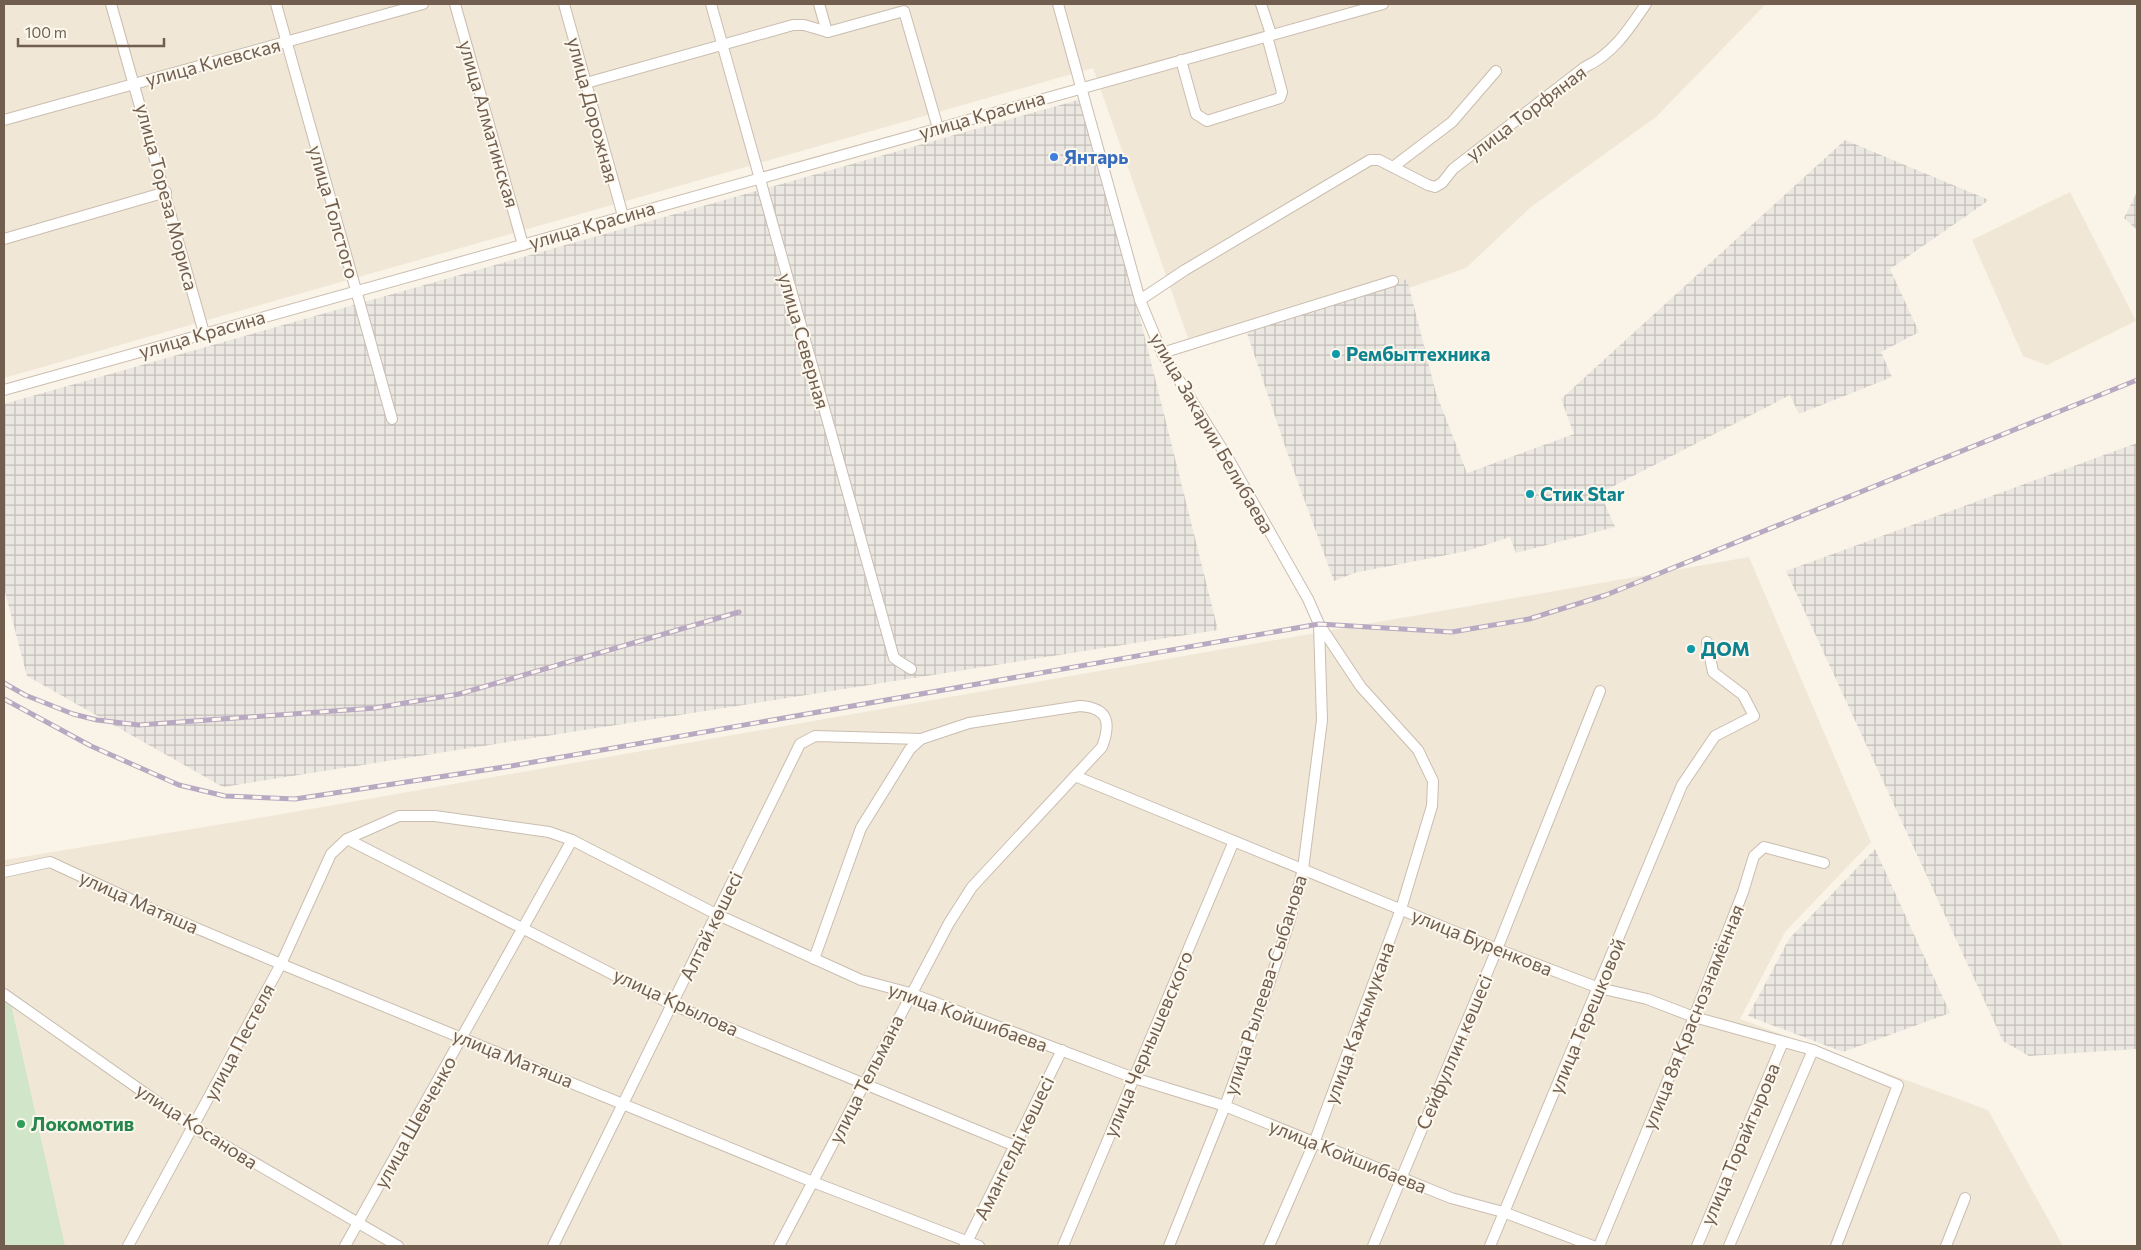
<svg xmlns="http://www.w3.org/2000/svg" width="2141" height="1250" font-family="Commissioner,sans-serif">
<defs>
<pattern id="industrial-grid" width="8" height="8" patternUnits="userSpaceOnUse" patternTransform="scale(1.25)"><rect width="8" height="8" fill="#ebe7e1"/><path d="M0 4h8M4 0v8" fill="none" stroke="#c3beb9"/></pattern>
</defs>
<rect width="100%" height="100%" fill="#faf4e8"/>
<g fill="#f0e7d7">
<path d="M4 4H1766L1656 117 1531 207 1466 268 1409 288 1188 338 1093 68 4 378Z"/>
<path d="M2070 192 2136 321 2047 365 2023 356 1972 240Z"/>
<path d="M1749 557 1871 842 1785 932 1740 1019 1988 1110 2063 1246H4V860L265 817Z"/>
</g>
<g fill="url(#industrial-grid)">
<path d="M1085 98 1218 630 223 787 27 676 4 588V404Z"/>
<path d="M1845 140 1989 200 1890 269 1919 332 1881 352 1892 377 1799 414 1790 395 1600 493 1615 527 1516 553 1510 537 1467 551 1354 573 1334 581 1288 455 1246 330 1407 279 1436 393 1467 473 1574 434 1561 399Z"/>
<path d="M2137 192V230L2124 218Z"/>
<path d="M2137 443V1049L2029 1056 2003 1041 1786 571Z"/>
<path d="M1875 849 1950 1013 1843 1052 1748 1016 1789 939Z"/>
</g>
<path fill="#d1e6c8" d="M10 1000 65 1246H4V1001Z"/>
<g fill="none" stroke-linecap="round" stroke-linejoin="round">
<defs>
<g id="minor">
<path d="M111 4 204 333"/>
<path d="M276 4 392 419"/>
<path d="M455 4 523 245"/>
<path d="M564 4 623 216"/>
<path d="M711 4 894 658 911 669"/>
<path d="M819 4 827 32"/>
<path d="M1058 4 1140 300 1162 353 1229 460 1308 599 1319 624 1361 687 1418 750 1433 781 1432 806 1401 909 1314 1143 1269 1246"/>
<path d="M1261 4 1271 34"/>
<path d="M1181 60 1196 114 1207 121 1280 98 1282 92 1267 36"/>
<path d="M586 83 793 25H804L828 32 904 11 938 128"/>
<path d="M4 120 423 4"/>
<path d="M1393 167 1452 122 1496 71"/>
<path d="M4 239 166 192"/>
<path d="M1140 300 1185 270 1370 160H1379L1428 185 1435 187 1442 183 1453 169 1585 67C1613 54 1629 29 1646 4"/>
<path d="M1162 353 1393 281"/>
<path d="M4 390 1383 4"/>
<path d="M1075 776 1497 949 1599 988 1647 999 1694 1017 1813 1050 1898 1085 1836 1246"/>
<path d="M347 839 673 1005 1015 1146"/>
<path d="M4 872 50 862 156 911 281 964 813 1182 979 1246"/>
<path d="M4 994 193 1127 398 1246"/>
<path d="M128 1246 281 964 331 854 347 839 399 816H435L549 832 572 840 716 914 861 980 910 993 1134 1078 1225 1106 1451 1198 1503 1212 1593 1246"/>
<path d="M345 1246 572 840"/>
<path d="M553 1246 800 744 815 736 921 739"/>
<path d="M779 1246 949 923 972 887 1102 747C1111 723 1109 708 1080 706L969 723 921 739 910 749 861 828 814 959"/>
<path d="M965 1246 1062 1050"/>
<path d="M1063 1246 1234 841"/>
<path d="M1169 1246 1225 1106 1268 987 1289 923 1303 869 1322 720 1319 625"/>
<path d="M1373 1246 1497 949 1600 691"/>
<path d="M1490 1246 1682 785 1715 736 1754 716 1743 695 1713 672 1707 642"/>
<path d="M1599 1246 1694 1017 1743 892 1754 856 1764 847 1824 863"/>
<path d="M1697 1246 1783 1042"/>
<path d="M1729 1246 1813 1050"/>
<path d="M1946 1246 1965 1198"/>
</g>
</defs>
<use href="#minor" stroke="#cabdaf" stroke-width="12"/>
<use href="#minor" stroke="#fff" stroke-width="10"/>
<defs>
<g id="rail">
<path d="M4 683 25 695 73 714 97 720 139 725 375 708 459 694 739 612"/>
<path d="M4 699 91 746 179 785 225 796 295 799 511 766 1319 624 1452 632 1529 619 1606 595 2137 380"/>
</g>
</defs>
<use href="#rail" stroke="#b8a8c2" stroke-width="5"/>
<use href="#rail" stroke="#fdf8ee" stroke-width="3" stroke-dasharray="9" stroke-linecap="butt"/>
</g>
<circle fill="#3f7fe0" stroke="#fdf8ee" stroke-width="2" cx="1054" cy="157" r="5"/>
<g fill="#0f9aa8" stroke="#fdf8ee" stroke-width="2">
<circle cx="1336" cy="354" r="5"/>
<circle cx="1530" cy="494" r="5"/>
<circle cx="1691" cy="649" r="5"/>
</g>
<circle fill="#2e9e5b" stroke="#fdf8ee" stroke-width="2" cx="21" cy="1124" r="5"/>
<g text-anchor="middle" stroke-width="4" stroke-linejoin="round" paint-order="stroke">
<g font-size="19" fill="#715e4f" stroke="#fdf8ee">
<text transform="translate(213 62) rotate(-15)" y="7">улица Киевская</text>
<text transform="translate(593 110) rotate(75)" y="7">улица Дорожная</text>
<text transform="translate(1526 113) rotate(-37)" y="7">улица Торфяная</text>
<text transform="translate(982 115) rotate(-16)" y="7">улица Красина</text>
<text transform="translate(489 124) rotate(74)" y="7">улица Алматинская</text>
<text transform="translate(167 197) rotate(75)" y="7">улица Тореза Мориса</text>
<text transform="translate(334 212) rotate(74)" y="7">улица Толстого</text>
<text transform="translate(592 225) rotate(-16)" y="7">улица Красина</text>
<text transform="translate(202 334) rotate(-16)" y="7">улица Красина</text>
<text transform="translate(804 341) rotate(74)" y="7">улица Северная</text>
<text transform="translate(1212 433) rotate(60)" y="7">улица Закарии Белибаева</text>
<text transform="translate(139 902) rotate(24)" y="7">улица Матяша</text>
<text transform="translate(711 926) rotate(-64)" y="7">Алтай көшесі</text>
<text transform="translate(1482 942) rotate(22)" y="7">улица Буренкова</text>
<text transform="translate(1265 985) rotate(-72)" y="7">улица Рылеева-Сыбанова</text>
<text transform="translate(676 1002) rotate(25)" y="7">улица Крылова</text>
<text transform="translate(1587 1016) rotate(-67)" y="7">улица Терешковой</text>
<text transform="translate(968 1017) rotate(20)" y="7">улица Койшибаева</text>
<text transform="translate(1693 1017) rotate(-68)" y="7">улица 8я Краснознамённая</text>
<text transform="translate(1359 1023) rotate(-70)" y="7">улица Кажымукана</text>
<text transform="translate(239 1042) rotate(-62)" y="7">улица Пестеля</text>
<text transform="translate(1148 1044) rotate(-67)" y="7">улица Чернышевского</text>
<text transform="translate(1454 1052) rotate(-67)" y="7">Сейфуллин көшесі</text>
<text transform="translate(513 1058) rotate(22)" y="7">улица Матяша</text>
<text transform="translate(866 1079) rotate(-63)" y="7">улица Тельмана</text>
<text transform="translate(415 1122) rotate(-61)" y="7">улица Шевченко</text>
<text transform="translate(197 1126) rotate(33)" y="7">улица Косанова</text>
<text transform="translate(1740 1144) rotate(-67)" y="7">улица Торайгырова</text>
<text transform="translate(1014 1148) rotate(-64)" y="7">Амангелді көшесі</text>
<text transform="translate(1348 1156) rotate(22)" y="7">улица Койшибаева</text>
</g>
<g font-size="19" font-weight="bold" fill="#366cbe" stroke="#fdf8ee" text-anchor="start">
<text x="1064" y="164">Янтарь</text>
</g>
<g font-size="19" font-weight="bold" fill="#0d838f" stroke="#fdf8ee" text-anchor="start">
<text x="1346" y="361">Рембыттехника</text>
<text x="1540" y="501">Стик Star</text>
<text x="1701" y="656">ДОМ</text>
</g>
<g font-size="19" font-weight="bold" fill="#27864d" stroke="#fdf8ee" text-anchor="start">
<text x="31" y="1131">Локомотив</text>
</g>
</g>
<rect width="2141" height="1250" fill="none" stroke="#715e4f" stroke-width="10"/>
<path d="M18 38v8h146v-8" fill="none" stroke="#715e4f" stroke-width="2.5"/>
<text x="25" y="38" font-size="15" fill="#715e4f" stroke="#fdf8ee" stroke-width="4" paint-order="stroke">100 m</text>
</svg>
